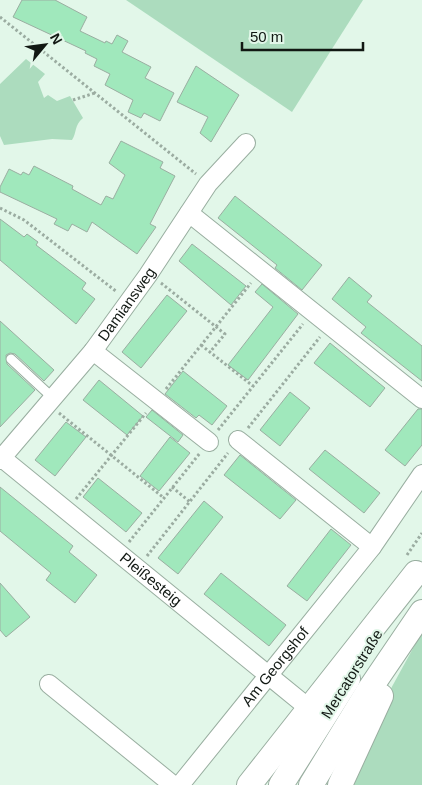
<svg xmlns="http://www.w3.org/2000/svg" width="422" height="785" font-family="Helvetica,sans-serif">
<rect width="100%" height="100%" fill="#e2f7e9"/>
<g fill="#acdcbe">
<path d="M126 0H363L292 112Z"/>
<path d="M26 59 45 74 38 82 44 98 48 95 57 101 70 96 83 118C74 125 77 133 72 140L52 139 4 145 0 136V84Z"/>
<path d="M422 632V785H345L383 703Z"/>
</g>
<g fill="#a0e8bc" stroke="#9aaea1">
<path d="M22 0H55L87 17 80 31 105 43 106 41 112 44 117 35 128 41 122 52 151 67 145 78 174 93 160 121 144 113 141 118 128 112 133 100 105 85 110 74 94 66 97 59 85 53 86 51 13 17Z"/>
<path d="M196 66 239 95 211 142 200 133 208 117 177 102Z"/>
<path d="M121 141 163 162 160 168 175 176 150 224 156 227 137 254 92 222 87 232 72 224 68 231 54 224 57 219 0 192V187L9 169 21 175 23 172 29 175 34 166 73 186 72 189 101 205 106 196 113 199 125 175 109 163Z"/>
<path d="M235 196 322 265 302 290 275 268 277 265 218 218Z"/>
<path d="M0 219 24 237 27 234 38 242 36 245 86 283 82 289 95 299 76 324 0 260Z"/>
<path d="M192 244 246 286 231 305 179 261Z"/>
<path d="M349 277 372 296 367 302 422 346V381L361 333 366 327 332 299Z"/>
<path d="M262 284 298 314 248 380 228 365 273 307 255 292Z"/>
<path d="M167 295 187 311 141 368 122 352Z"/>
<path d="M0 321 54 370 44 381 15 354 10 353 6 355 7 364 35 390 0 427Z"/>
<path d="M330 343 385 388 370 407 314 363Z"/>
<path d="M183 371 227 406 212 425 199 415 196 418 165 394Z"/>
<path d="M99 380 143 416 127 435 83 400Z"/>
<path d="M290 392 310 408 280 446 260 430Z"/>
<path d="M418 409H422V445L405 466 385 450Z"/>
<path d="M152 410 183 435 178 442 146 417Z"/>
<path d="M66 422 86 437 55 476 35 460Z"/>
<path d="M170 437 190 453 159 491 140 476Z"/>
<path d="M325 450 380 493 364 513 309 469Z"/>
<path d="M240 455 296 500 280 519 224 475Z"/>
<path d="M98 478 142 513 126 532 83 497Z"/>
<path d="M0 487 73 546 69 552 97 575 75 603 46 580 51 573 0 531Z"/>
<path d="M204 501 223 517 178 574 158 558Z"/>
<path d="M331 529 351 545 307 601 287 586Z"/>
<path d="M221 573 286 625 269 646 204 594Z"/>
<path d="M0 583 30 617 6 637 0 630Z"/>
</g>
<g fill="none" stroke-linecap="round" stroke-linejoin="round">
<defs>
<path id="service" d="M11 359 54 399"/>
<g id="minor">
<path d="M189 213 422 399"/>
<path d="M93 351 209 442"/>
<path d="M238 440 372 547"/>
<path id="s1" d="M2 458 300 701"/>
<path id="s2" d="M0 460 93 351 148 275 208 184 246 143"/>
<path d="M49 684 173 785"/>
<path id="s3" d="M180 785 372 547 422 474"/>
</g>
<g id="secondary">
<path d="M249 785 416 573"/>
<path d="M281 785 348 679"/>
<path d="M311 785 369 690 422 612"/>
<path d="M340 785 381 696"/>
</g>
</defs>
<use href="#service" stroke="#99aea0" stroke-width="11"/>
<use href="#minor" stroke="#99aea0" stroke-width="20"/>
<use href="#secondary" stroke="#99aea0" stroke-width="26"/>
<g stroke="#9baca1" stroke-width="3" stroke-dasharray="2.5 2.5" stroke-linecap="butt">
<path d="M0 17 196 174"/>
<path d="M73 100 95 93"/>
<path d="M0 208 24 220 117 292"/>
<path d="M161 283 225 334 210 352"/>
<path d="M201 345 253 386"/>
<path d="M166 389 251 283"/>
<path d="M59 413 164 498"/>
<path d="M248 428 320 337"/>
<path d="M218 430 303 324"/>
<path d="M172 487 190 502"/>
<path d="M76 499 146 413"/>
<path d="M129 542 200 453"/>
<path d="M407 555 422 533"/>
<path d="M147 556 228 453"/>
</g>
<use href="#service" stroke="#fff" stroke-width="9"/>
<use href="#minor" stroke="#fff" stroke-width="18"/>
<use href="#secondary" stroke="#fff" stroke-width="24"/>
</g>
<g text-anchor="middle" stroke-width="4" stroke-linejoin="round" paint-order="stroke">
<g font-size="15" fill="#111813" stroke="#e2f7e9">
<text dy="5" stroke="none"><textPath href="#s2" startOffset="201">Damiansweg</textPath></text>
<text dy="5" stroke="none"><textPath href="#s1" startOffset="192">Pleißesteig</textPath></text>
<text dy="5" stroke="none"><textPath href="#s3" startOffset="152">Am Georgshof</textPath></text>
<text transform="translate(352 674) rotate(-58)" y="5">Mercatorstraße</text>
</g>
</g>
<g transform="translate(45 45) rotate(61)" stroke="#e2f7e9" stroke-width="4" paint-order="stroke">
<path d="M0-4L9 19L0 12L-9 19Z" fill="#111813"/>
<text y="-8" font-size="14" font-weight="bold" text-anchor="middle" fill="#111813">N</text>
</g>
<path d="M242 42v8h121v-8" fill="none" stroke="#111813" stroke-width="2.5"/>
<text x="250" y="42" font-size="15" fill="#111813" stroke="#e2f7e9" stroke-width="4" paint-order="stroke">50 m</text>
</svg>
